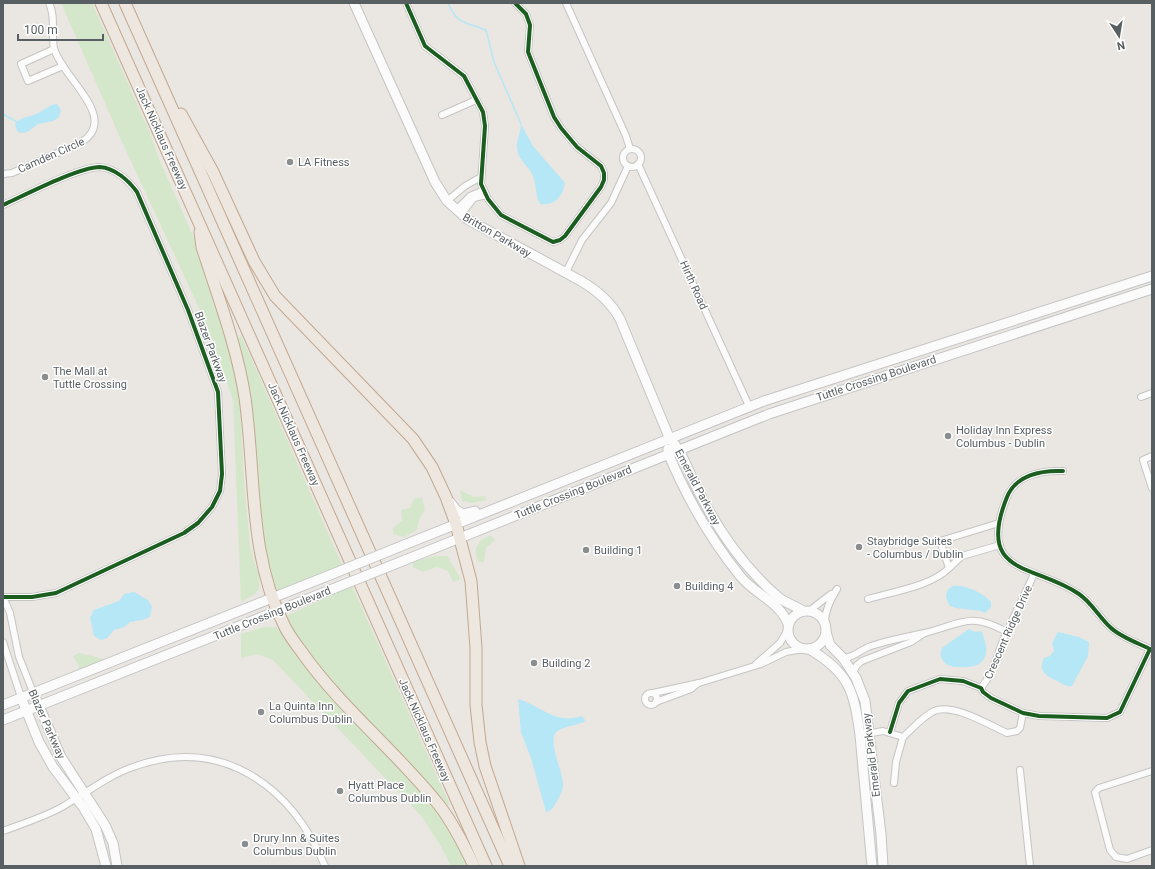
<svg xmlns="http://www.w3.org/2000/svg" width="1155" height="869" font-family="Roboto,sans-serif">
<rect width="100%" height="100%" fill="#eae6e2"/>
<g fill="#d5e7cb">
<path d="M61 3H92L150 133 160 161 197 245 231 348 240 402 244 480 250 546 259 578V589L255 594 241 602 233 400 206 323 122 142Z"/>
<path d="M241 335 342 565 275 592 264 552 237 340Z"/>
<path d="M460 490 474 497 485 496 487 500 472 503 462 501Z"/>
<path d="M422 497 425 510 419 520 417 530 404 537 393 534V528L402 521 401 510 410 508 414 499Z"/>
<path d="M490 535 495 540 486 548 484 562H478L475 550 480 541Z"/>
<path d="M435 556H447L461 579 453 582 448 571 437 567 423 572 413 567V562Z"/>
<path d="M352 586 450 805 442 804 342 696 302 646 286 616Z"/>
<path d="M264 627H276L283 633 307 669 330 697 420 787 443 816 469 866H451L440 845 422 817 273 660 257 654 241 658V634Z"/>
<path d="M79 653 104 659 79 670 78 664 73 656Z"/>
</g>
<g fill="#b5e7f6">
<path d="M57 104 61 110 59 117 53 121 38 124 27 132 21 133 17 131 15 124C22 116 27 118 36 114 44 111 48 105 57 104Z"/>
<path d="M521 124 533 146 565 183C563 197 554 206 540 204 535 195 537 186 533 176 529 166 518 160 517 149 516 140 521 133 521 124Z"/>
<path d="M953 586C965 584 983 593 991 602V607L985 613C978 608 961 611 950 606 945 599 944 590 953 586Z"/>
<path d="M134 592 148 600 152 607 150 617 142 620 130 622 124 627 114 630 107 638 101 640 94 636 90 618 94 610 119 601 124 594Z"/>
<path d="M969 629 975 632 981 631C991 651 988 669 961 667 956 667 951 667 946 664 941 659 939 654 942 648Z"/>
<path d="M1058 632 1079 637 1089 642 1088 656 1072 686C1064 687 1062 683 1055 680 1045 675 1038 670 1044 658L1050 656 1054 651 1052 643Z"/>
<path d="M518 699C542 706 554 725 582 716L585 720 584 722C577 725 559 727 555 734 549 746 564 773 563 787 562 792 559 797 557 801 554 806 552 811 546 812L531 758 521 732Z"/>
</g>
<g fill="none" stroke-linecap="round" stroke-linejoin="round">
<g stroke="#b5e7f6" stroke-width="1.5">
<path d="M448 3C457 25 466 22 486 30L494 62 521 124"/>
<path d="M3 114 17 122"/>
</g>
<defs>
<g id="street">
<path d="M406 3 425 46 464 76 483 112 485 126 481 184 488 199 501 215 553 242 560 240 565 236 601 187 604 180V173L601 166 577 147 561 128 554 117 528 52 530 25 526 14 515 3"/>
<path d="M566 3 626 136 630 149"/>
<path d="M54 49 21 64 28 81 63 66"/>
<path d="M442 115 476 100"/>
<circle cx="632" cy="158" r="9"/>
<path d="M638 164 749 406"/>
<path d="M3 174 12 173 80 143C122 119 61 77 54 48 51 34 56 16 49 3"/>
<path d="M447 201 465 186 481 177"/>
<path d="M3 205C25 195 79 167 100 167 115 168 129 181 137 192L188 310 218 392 222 474 220 491 212 507 198 523 184 533 56 593 32 597H3"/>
<path d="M456 210 470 196 484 190"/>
<path d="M461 214 474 198 486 195"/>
<path d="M566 272 582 240 611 203 628 166"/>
<path d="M1141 397 1152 393"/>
<path d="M1152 456 1143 460 1152 488"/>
<path d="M949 568 962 556 1000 545"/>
<path d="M3 597 10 613 19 657 33 692"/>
<path d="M868 599C892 592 932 586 949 568L940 541 999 523"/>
<path d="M809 611 831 594"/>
<path d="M825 623C825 610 830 600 837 589"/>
<path d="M3 642 21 697"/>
<path d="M843 658C854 658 861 649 871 646 889 640 906 637 925 633 961 624 969 611 1007 632"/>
<path d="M756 664 780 643 787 631"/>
<path d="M853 672 857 665 862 661 911 642 923 634"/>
<path d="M981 688C995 671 998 650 1007 631 1016 612 1025 594 1034 574"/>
<circle cx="651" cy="699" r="6"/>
<path d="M653 693 699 683 761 664 786 652 803 649"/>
<path d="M656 702 691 689 697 684"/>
<path d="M890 732 899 703 908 691 940 679 963 681 981 688 983 692 991 698 1023 713 1039 716 1107 718 1120 712 1150 649C1138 643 1120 637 1110 627 1099 617 1092 603 1079 594 1035 564 975 576 1007 497 1016 475 1041 470 1063 471"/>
<path d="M866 734 883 731 903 737C913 728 922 717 934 711 954 703 989 725 1007 733L1017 731 1020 728 1023 713"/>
<path d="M1020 770 1030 866"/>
<path d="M1152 771 1099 788 1095 792 1110 850 1116 857 1127 859 1152 850"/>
<path d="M894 783 896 762 903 737"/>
<path d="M3 831C22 824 44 817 62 807 85 794 107 776 133 767 221 735 291 785 325 866"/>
</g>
<g id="secondary">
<path d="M354 3 435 182 447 201 467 219 581 281C598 291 611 302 620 319L669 437C684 454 690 476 701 496 720 533 745 568 777 596 784 603 795 605 803 611"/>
<path d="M668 449V453C687 498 710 539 741 577 756 595 780 602 788 624"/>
<path d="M450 502 456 510 463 514 475 511"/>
<path d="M399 547 764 401 1152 276"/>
<path d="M405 560 769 414 1152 289"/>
<circle cx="807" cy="630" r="19"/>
<path d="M826 632 830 645 843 658 856 678 865 701 881 834 883 866"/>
<path d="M809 649C849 672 854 691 860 735L872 866"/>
<path d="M33 692 61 757 105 825 113 843 117 866"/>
<path d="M21 697 39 742 53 767 83 807 96 829 106 866"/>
<path d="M3 705 330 575"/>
<path d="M3 720 335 588"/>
</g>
<g id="highway">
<path d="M101 3 486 866"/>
<path d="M125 3 510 866"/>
<path d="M181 114 213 172 254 261 275 296 413 439 432 467 446 497 456 524 471 581 476 648V705L480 742 485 766 519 866"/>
<path d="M200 232 202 247C218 297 237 346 245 398 256 475 248 554 284 625 288 634 295 643 301 651 341 708 396 751 439 805 453 823 464 845 474 866"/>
</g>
</defs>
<use href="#street" stroke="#c5c5c4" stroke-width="8"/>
<use href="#secondary" stroke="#c4c5c4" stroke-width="11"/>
<use href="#highway" stroke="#c1a890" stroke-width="13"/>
<use href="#street" stroke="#fcfbfb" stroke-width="6"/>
<use href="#secondary" stroke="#fcfbfb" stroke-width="9"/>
<use href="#highway" stroke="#eee7df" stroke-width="11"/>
<defs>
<g id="secondary-bridge">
<path d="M330 575 399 547"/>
<path d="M335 588 405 560"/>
</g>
</defs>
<use href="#secondary-bridge" stroke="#c4c5c4" stroke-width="11" stroke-linecap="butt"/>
<use href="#secondary-bridge" stroke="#fcfbfb" stroke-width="9"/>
<defs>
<g id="cycleway">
<path d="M406 3 425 46 464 76 483 112 485 126 481 184 488 199 501 215 553 242 560 240 565 236 601 187 604 180V173L601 166 577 147 561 128 554 117 528 52 530 25 526 14 515 3"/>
<path d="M3 205C25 195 79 167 100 167 115 168 129 181 137 192L188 310 218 392 222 474 220 491 212 507 198 523 184 533 56 593 32 597H3"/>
<path d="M890 732 899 703 908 691 940 679 963 681 981 688 983 692 991 698 1023 713 1039 716 1107 718 1120 712 1150 649C1138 643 1120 637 1110 627 1099 617 1092 603 1079 594 1035 564 975 576 1007 497 1016 475 1041 470 1063 471"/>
</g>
</defs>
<use href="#cycleway" stroke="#fff" stroke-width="6"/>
<use href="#cycleway" stroke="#1b5e20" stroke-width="4"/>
</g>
<g fill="#8b8e8f" stroke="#fff" stroke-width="1.5">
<circle cx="290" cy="162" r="4"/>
<circle cx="45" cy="377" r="4"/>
<circle cx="948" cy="436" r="4"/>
<circle cx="859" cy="547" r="4"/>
<circle cx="586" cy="550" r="4"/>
<circle cx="677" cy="586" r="4"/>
<circle cx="534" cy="663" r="4"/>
<circle cx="261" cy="712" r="4"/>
<circle cx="340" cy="791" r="4"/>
<circle cx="245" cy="844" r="4"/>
</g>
<g text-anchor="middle" stroke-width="3" stroke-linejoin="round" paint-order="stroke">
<g font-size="11" fill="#585f62" stroke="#fff">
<text transform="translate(162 138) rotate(66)" y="4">Jack Nicklaus Freeway</text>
<text transform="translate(51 155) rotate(-24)" y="4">Camden Circle</text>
<text transform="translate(497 235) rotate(30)" y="4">Britton Parkway</text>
<text transform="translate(694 285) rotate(66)" y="4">Hirth Road</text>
<text transform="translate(211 347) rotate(70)" y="4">Blazer Parkway</text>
<text transform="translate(876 378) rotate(-18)" y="4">Tuttle Crossing Boulevard</text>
<text transform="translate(294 434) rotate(66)" y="4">Jack Nicklaus Freeway</text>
<text transform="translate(698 487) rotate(62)" y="4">Emerald Parkway</text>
<text transform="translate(573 492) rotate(-22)" y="4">Tuttle Crossing Boulevard</text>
<text transform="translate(272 613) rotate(-22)" y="4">Tuttle Crossing Boulevard</text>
<text transform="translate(1008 632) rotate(-66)" y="4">Crescent Ridge Drive</text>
<text transform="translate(47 724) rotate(66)" y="4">Blazer Parkway</text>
<text transform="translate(425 730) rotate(66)" y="4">Jack Nicklaus Freeway</text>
<text transform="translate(871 755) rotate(-97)" y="4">Emerald Parkway</text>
</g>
<g font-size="11" fill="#585f62" stroke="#fff" text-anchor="start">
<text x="298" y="166">LA Fitness</text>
<text x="53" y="375">The Mall at<tspan x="53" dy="13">Tuttle Crossing</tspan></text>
<text x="956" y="434">Holiday Inn Express<tspan x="956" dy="13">Columbus - Dublin</tspan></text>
<text x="867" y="545">Staybridge Suites<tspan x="867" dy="13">- Columbus / Dublin</tspan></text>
<text x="594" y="554">Building 1</text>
<text x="685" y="590">Building 4</text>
<text x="542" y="667">Building 2</text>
<text x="269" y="710">La Quinta Inn<tspan x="269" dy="13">Columbus Dublin</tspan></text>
<text x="348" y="789">Hyatt Place<tspan x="348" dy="13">Columbus Dublin</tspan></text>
<text x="253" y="842">Drury Inn &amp; Suites<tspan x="253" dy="13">Columbus Dublin</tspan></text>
</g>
</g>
<rect width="1155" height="869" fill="none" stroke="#585f62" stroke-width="8"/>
<g transform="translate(1119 36) rotate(168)" stroke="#ffffff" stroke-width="3" paint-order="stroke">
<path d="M0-3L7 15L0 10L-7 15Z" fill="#585f62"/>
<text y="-6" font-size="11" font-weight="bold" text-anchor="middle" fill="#585f62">N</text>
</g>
<path d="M18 34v6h85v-6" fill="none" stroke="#585f62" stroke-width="2"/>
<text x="24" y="34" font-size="12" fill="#585f62" stroke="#ffffff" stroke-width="3" paint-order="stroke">100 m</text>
</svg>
